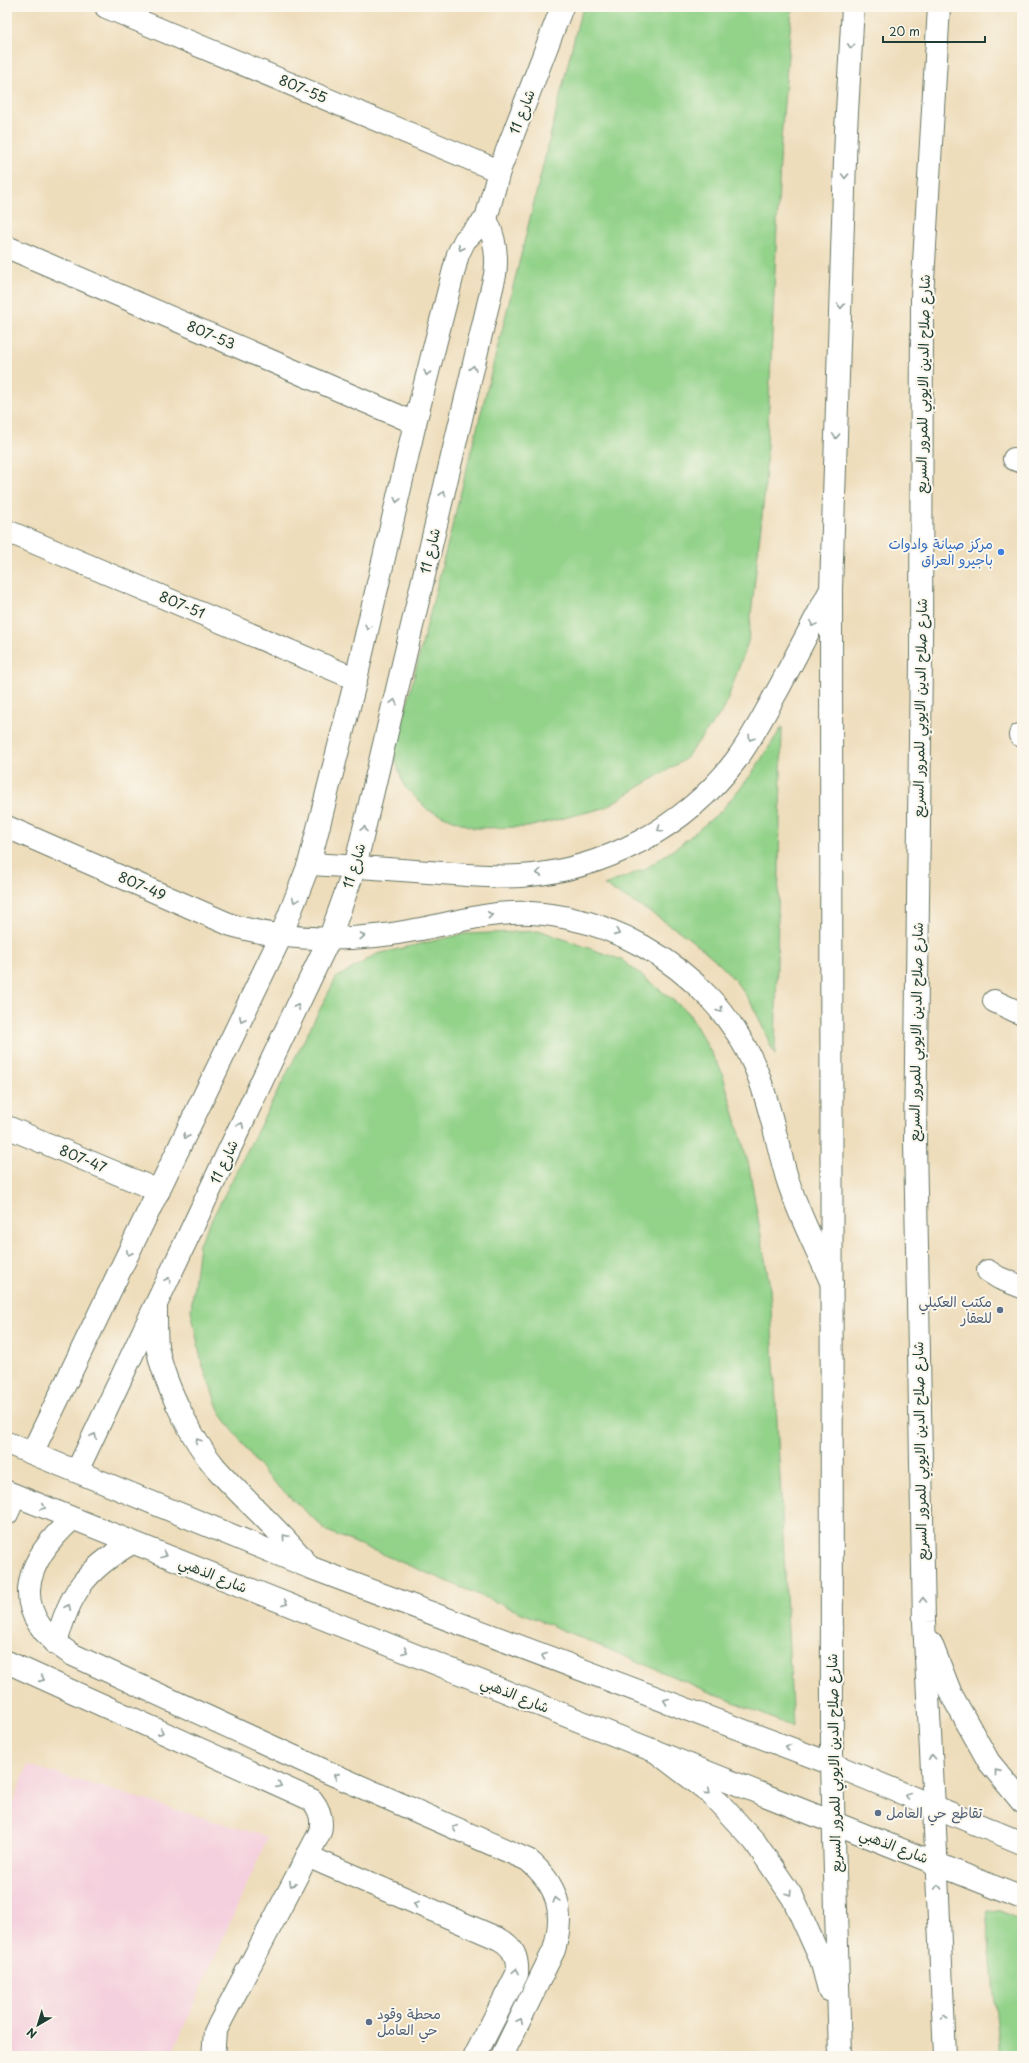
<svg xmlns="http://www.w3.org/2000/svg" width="1029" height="2063" font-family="'Playpen Sans','Playpen Sans Arabic',sans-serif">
<rect width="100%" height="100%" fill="#fbf7ec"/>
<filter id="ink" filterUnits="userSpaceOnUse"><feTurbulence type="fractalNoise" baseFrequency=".025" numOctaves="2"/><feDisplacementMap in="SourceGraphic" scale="8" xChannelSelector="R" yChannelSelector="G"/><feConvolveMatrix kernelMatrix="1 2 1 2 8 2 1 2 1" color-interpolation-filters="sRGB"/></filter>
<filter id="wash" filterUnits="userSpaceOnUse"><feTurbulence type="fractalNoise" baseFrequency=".012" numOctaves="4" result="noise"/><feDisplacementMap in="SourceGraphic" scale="16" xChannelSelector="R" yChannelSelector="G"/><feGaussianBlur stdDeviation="0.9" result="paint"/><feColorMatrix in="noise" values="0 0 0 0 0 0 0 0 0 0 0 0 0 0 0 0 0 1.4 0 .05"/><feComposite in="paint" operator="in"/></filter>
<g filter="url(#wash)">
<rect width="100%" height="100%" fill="#edb"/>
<path fill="#f4cfdd" d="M28 1765 268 1837 171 2056H7V1817Z"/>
<g fill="#92d289" stroke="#58885e">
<path d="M584 7H792L781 140 765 489 748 642 724 709 684 760 604 808 528 827 474 828 428 810 404 786 394 755 518 267 579 19Z"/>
<path d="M782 727 775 1055C767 1039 761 1021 752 1005 718 948 659 918 604 885L645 869 680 845 721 811 751 775Z"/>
<path d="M541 931 622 960 688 1012 722 1072 749 1166 770 1288 793 1727 327 1531 265 1474 220 1413 202 1364 191 1310 199 1244 336 978 377 954 463 934Z"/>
<path d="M986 1910 1000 1911 1022 1920V2056H1000Z"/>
</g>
</g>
<g filter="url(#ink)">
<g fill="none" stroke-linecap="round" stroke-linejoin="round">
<defs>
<g id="minor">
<path d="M106 7 499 171"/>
<path d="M7 247 415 423"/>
<path d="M1014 459 1022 462"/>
<path d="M7 531 356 679"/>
<path d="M1020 735 1022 736"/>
<path d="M7 827 231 925C289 942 355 942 415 930 438 926 460 920 483 916 592 897 712 966 755 1067 770 1103 776 1141 787 1178 798 1214 817 1249 832 1284"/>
<path d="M309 864C348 866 388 869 428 872 459 874 490 878 521 876 604 870 686 827 736 760 753 737 766 711 780 686 797 654 814 621 831 589"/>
<path d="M994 1001 1022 1014"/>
<path d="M7 1127 159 1191"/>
<path d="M988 1271 999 1278 1022 1287"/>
<path d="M156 1310C156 1322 156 1335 157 1346 164 1384 191 1438 215 1467 245 1501 279 1529 307 1564"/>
<path d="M7 1443 309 1567 832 1764 1022 1843"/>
<path d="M32 1453 281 936 309 864 356 679 415 423 458 254 465 240 486 219 499 171 562 7"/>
<path d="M77 1471 330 937 355 867 495 275C498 254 495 237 486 219"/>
<path d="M7 1492 1022 1898"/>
<path d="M7 1514 15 1496"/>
<path d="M72 1519C22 1564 8 1613 71 1654L325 1771 528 1860C559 1886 565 1912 554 1950L502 2056"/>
<path d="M56 1644C69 1593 86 1569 132 1543"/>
<path d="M7 1662 312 1800C320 1810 323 1819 320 1832L215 2032 213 2056"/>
<path d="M307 1856 499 1939C514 1947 518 1958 517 1974L475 2056"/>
</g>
<g id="major">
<path d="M939 7 922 297 921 659 915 1141 924 1622 934 1807 945 2056"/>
<path d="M931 1643 951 1694 989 1762 1022 1802"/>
<path d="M655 1751 709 1792 755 1842 793 1898 821 1960 829 1990"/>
<path d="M840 2056 832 1764 831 589 846 130 853 7"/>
</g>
</defs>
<use href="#minor" stroke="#677563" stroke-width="24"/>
<use href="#major" stroke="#677563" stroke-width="24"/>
<use href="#minor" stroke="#fff" stroke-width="22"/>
<use href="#major" stroke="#fff" stroke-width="22"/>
</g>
<defs><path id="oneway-chevron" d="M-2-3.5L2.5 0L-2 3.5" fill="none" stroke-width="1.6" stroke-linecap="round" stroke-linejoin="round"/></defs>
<g stroke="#8f9e9a">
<use href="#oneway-chevron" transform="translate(851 46) rotate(93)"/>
<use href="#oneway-chevron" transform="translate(845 176) rotate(92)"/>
<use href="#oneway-chevron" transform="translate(461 248) rotate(116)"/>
<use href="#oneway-chevron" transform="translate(841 306) rotate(92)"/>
<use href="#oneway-chevron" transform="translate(473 368) rotate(-77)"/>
<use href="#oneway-chevron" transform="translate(427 373) rotate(104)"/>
<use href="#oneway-chevron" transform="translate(836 436) rotate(92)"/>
<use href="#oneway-chevron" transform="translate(443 494) rotate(-77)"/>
<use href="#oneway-chevron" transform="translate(397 500) rotate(103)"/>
<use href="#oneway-chevron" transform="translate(813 624) rotate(118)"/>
<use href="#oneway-chevron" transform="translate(368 627) rotate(103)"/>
<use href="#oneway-chevron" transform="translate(394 702) rotate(-77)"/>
<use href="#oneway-chevron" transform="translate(751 738) rotate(123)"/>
<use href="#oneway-chevron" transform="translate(364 829) rotate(-77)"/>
<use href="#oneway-chevron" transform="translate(660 829) rotate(145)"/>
<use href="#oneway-chevron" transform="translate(539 873) rotate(173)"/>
<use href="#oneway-chevron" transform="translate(295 900) rotate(111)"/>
<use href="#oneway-chevron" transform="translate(490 915) rotate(-6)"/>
<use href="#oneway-chevron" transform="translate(617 933) rotate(24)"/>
<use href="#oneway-chevron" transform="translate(362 936) rotate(-1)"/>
<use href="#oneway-chevron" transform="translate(297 1007) rotate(-65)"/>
<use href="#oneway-chevron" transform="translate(720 1010) rotate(52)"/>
<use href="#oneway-chevron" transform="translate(242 1019) rotate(116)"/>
<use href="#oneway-chevron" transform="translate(241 1125) rotate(-65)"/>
<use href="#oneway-chevron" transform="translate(186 1136) rotate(116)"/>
<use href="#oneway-chevron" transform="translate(129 1253) rotate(116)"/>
<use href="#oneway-chevron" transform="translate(168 1280) rotate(-65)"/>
<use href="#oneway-chevron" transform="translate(94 1436) rotate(-65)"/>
<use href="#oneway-chevron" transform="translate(198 1441) rotate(-124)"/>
<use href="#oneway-chevron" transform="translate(43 1507) rotate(22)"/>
<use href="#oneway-chevron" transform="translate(285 1537) rotate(-131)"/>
<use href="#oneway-chevron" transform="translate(164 1555) rotate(22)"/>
<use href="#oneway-chevron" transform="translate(923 1600) rotate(-91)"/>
<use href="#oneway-chevron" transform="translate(285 1603) rotate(22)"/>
<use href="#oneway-chevron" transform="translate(68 1607) rotate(-65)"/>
<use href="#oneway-chevron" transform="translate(405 1651) rotate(22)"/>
<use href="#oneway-chevron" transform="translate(544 1656) rotate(-159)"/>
<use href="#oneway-chevron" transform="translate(42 1679) rotate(24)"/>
<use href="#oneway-chevron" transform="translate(666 1701) rotate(-159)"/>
<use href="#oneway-chevron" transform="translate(161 1732) rotate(24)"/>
<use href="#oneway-chevron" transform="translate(788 1747) rotate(-159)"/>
<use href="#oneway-chevron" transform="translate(932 1757) rotate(-93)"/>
<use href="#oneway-chevron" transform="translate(997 1772) rotate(-129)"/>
<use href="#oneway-chevron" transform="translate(336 1776) rotate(-156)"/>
<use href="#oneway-chevron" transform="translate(279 1785) rotate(24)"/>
<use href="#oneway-chevron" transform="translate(708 1792) rotate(41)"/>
<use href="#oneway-chevron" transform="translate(908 1796) rotate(-157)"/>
<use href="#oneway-chevron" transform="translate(455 1828) rotate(-156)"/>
<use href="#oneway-chevron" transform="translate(292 1884) rotate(117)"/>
<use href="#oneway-chevron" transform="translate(938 1887) rotate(-92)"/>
<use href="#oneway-chevron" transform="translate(789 1893) rotate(57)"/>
<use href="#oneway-chevron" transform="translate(556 1900) rotate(-105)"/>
<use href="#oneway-chevron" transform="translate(416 1904) rotate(-157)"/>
<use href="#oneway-chevron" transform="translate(516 1971) rotate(-79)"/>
<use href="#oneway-chevron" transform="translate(944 2017) rotate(-92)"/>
<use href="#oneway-chevron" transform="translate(520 2021) rotate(-64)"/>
</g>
</g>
<circle fill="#3f7fe0" stroke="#fbf7ec" stroke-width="1.5" cx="1001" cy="552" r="4"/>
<g fill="#5c6f8a" stroke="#fbf7ec" stroke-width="1.5">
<circle cx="1000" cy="1310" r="4"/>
<circle cx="878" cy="1813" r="4"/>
<circle cx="369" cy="2022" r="4"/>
</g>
<g text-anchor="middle" stroke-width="4" stroke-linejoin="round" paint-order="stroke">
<g font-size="14" fill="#1f3d34" stroke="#fbf7ec">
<text transform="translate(303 89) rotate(23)" y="5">807-55</text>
<text transform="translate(522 112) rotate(-69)" y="5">شارع 11</text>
<text transform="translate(211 335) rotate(23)" y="5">807-53</text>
<text transform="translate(923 384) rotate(-89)" y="5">شارع صلاح الدين الايوبي للمرور السريع</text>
<text transform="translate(430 551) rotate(-77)" y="5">شارع 11</text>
<text transform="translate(182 605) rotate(23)" y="5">807-51</text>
<text transform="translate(920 708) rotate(-89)" y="5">شارع صلاح الدين الايوبي للمرور السريع</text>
<text transform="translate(354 866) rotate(-73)" y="5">شارع 11</text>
<text transform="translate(142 886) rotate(24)" y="5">807-49</text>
<text transform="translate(916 1032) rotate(-89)" y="5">شارع صلاح الدين الايوبي للمرور السريع</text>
<text transform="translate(83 1159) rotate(23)" y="5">807-47</text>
<text transform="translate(224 1162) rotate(-65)" y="5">شارع 11</text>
<text transform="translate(920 1451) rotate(-91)" y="5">شارع صلاح الدين الايوبي للمرور السريع</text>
<text transform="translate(213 1575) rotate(22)" y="5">شارع الذهبي</text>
<text transform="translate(515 1695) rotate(22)" y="5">شارع الذهبي</text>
<text transform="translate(834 1763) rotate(-91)" y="5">شارع صلاح الدين الايوبي للمرور السريع</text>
<text transform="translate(894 1846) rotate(21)" y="5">شارع الذهبي</text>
</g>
<g font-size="14" fill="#366cbe" stroke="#fbf7ec" text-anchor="end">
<text x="993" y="549">مركز صيانة وادوات<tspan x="993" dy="16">باجيرو العراق</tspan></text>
</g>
<g font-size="14" fill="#4e5e75" stroke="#fbf7ec" text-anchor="start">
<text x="992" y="1307" text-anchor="end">مكتب العكيلي<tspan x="992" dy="16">للعقار</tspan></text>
<text x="886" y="1818">تقاطع حي العامل</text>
<text x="377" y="2019">محطة وقود<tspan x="377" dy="16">حي العامل</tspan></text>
</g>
</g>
<rect width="1029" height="2063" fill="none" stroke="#fbf7ec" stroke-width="24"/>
<g transform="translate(38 2025) rotate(218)" stroke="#fbf7ec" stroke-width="3" paint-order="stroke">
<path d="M0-3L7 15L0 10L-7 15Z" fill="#1f3d34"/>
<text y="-6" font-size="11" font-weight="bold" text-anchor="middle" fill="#1f3d34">N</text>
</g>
<path d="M883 36v6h102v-6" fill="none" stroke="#1f3d34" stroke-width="2"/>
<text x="889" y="36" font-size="12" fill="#1f3d34" stroke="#fbf7ec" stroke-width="3" paint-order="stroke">20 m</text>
</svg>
